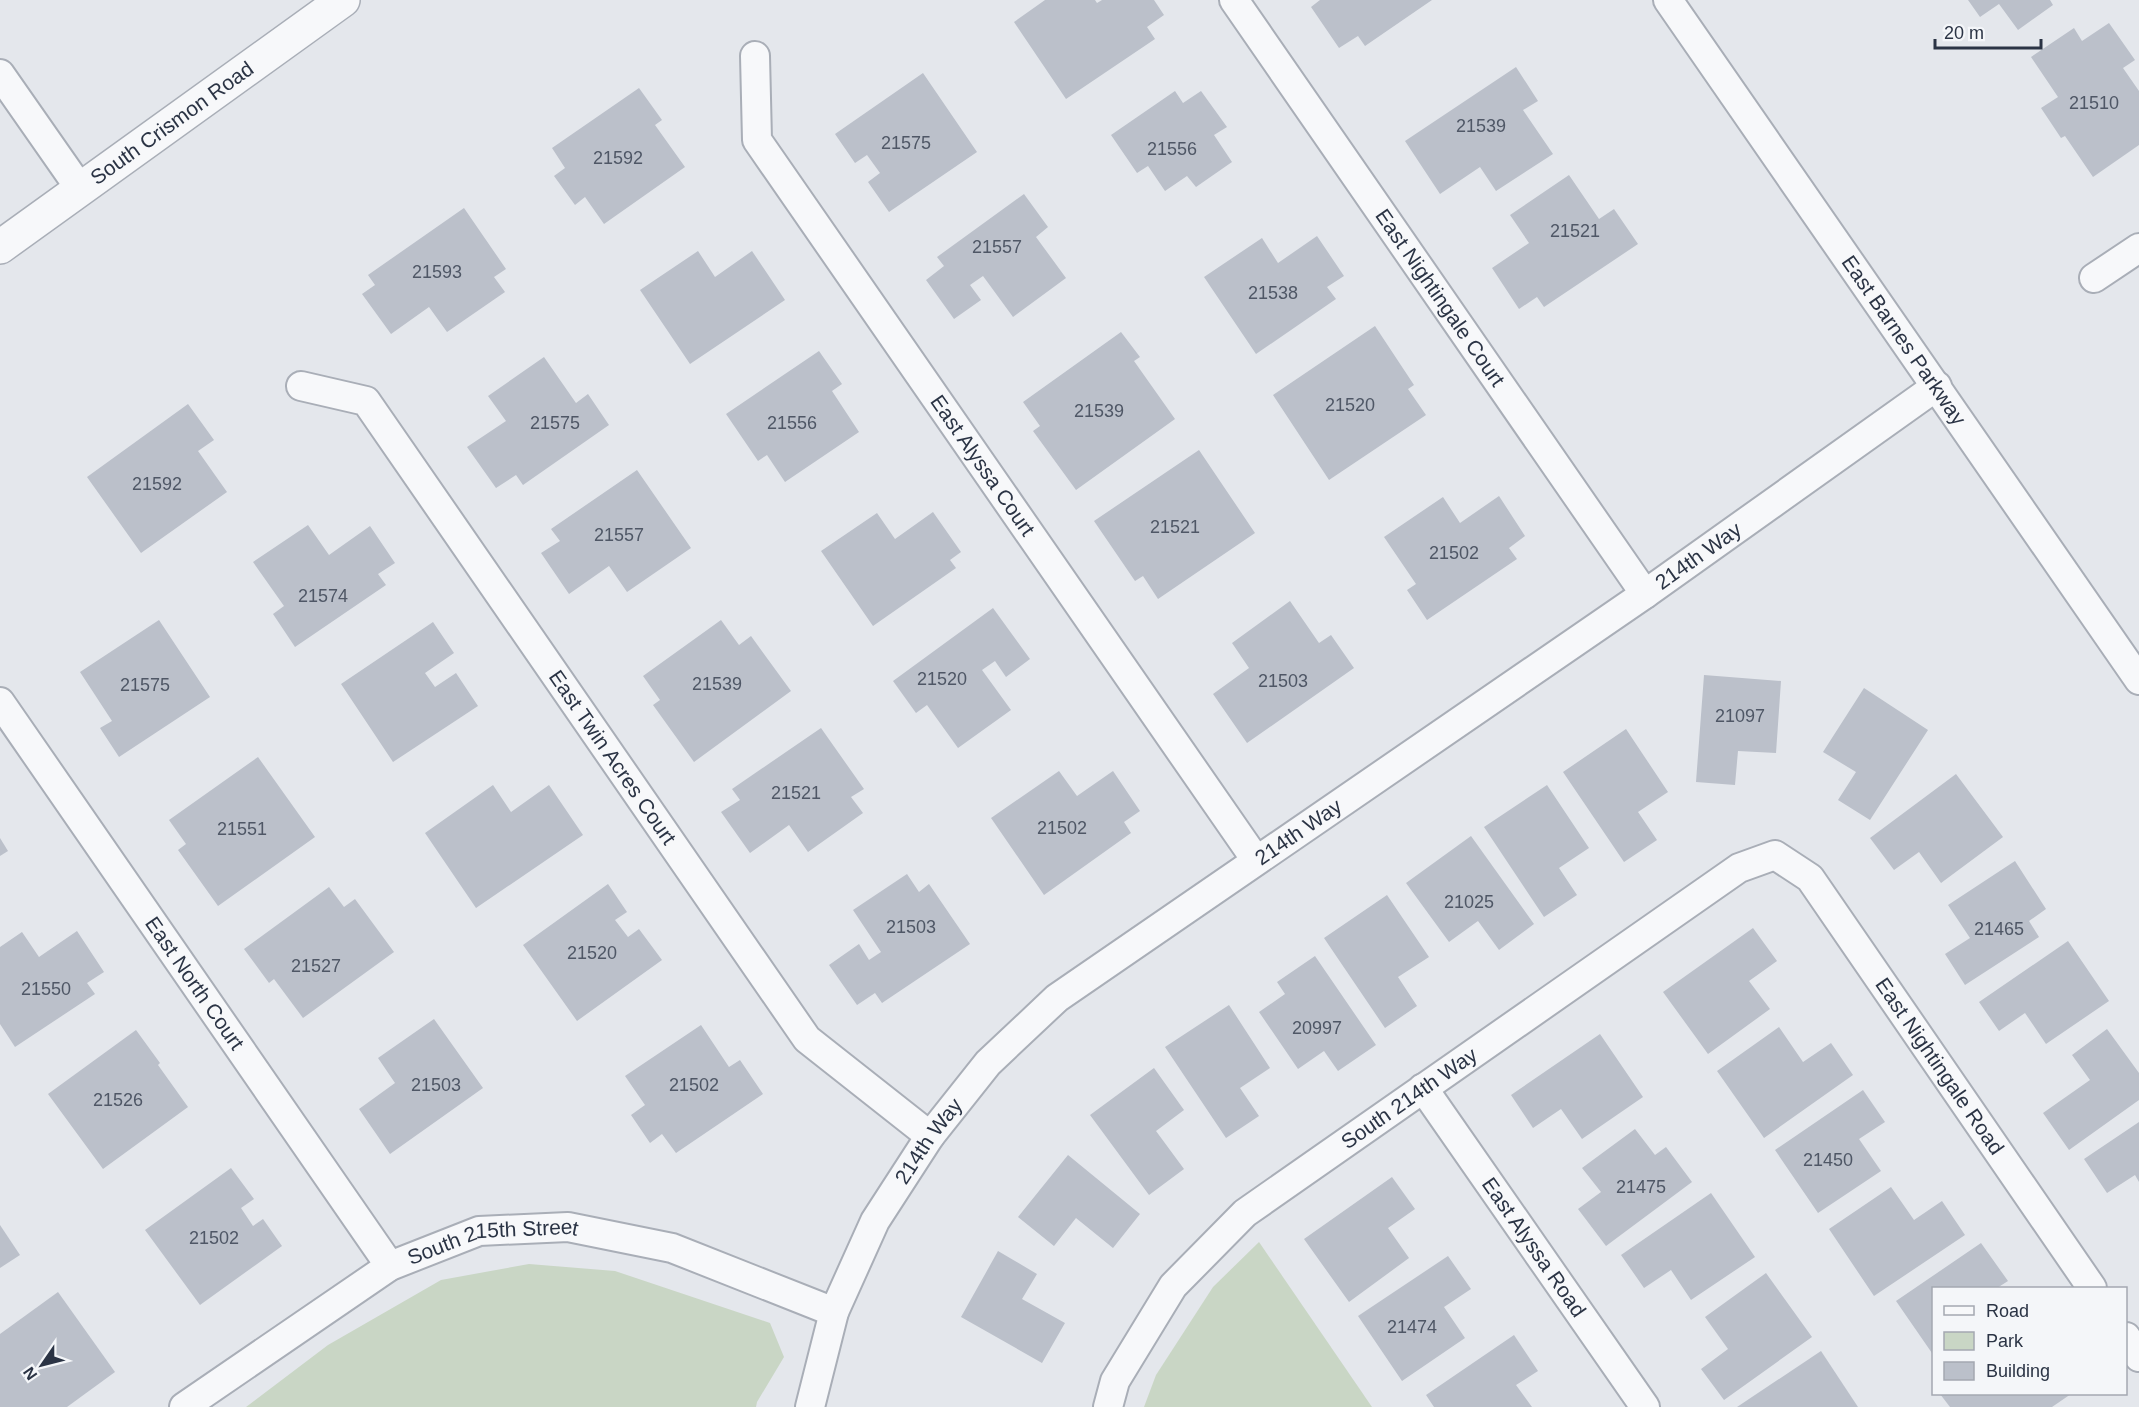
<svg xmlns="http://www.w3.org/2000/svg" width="2139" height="1407" font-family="Helvetica,sans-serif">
<rect width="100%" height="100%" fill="#e4e7ec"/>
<g fill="#c9d6c5">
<path d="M1259 1242 1372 1407H1144L1156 1375 1213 1287Z"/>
<path d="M529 1264 615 1271 770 1323 784 1357 757 1402 756 1407H246L328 1345 441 1280Z"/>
</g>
<g fill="#bbc0ca">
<path d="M1045 0H1095L1097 3 1102 0H1154L1164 15 1147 27 1155 39 1066 99 1014 22Z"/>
<path d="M1320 0H1432L1365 46 1358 36 1339 48 1311 7Z"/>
<path d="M1968 0H2050L2053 5 2018 30 1999 4 1980 17Z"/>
<path d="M2109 23 2135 60 2123 68 2139 91V145L2093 177 2065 136 2061 138 2041 108 2058 97 2031 57 2074 28 2082 41Z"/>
<path d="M1516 67 1538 101 1523 110 1553 154 1496 191 1480 167 1440 194 1405 141Z"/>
<path d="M923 73 977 152 889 212 868 182 880 173 867 155 855 163 835 134Z"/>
<path d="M639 88 662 120 655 125 685 167 604 224 585 197 575 205 554 176 565 168 552 148Z"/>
<path d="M1175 91 1183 103 1201 91 1227 127 1214 135 1232 162 1196 187 1187 176 1165 191 1148 166 1137 173 1111 135Z"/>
<path d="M1569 175 1599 219 1614 209 1638 244 1544 307 1537 297 1519 309 1492 268 1529 243 1510 215Z"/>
<path d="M1024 194 1048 227 1036 237 1066 278 1013 317 983 276 970 285 981 300 954 319 926 280 944 266 937 257Z"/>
<path d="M464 208 506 269 494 277 505 292 447 332 429 307 391 334 362 294 375 285 368 275Z"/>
<path d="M1317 236 1344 276 1327 287 1336 299 1256 354 1204 277 1262 238 1278 263Z"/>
<path d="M698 251 715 277 752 251 785 300 690 364 640 290Z"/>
<path d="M1375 326 1414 385 1408 389 1426 415 1329 480 1273 395Z"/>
<path d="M1121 332 1140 357 1134 361 1175 419 1076 490 1033 431 1040 426 1023 402Z"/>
<path d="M819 351 842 384 832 391 859 432 785 482 767 455 758 461 726 414Z"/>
<path d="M544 357 576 403 588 394 609 425 523 485 516 475 496 488 467 447 506 421 488 396Z"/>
<path d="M188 404 214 440 198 451 227 492 141 553 87 477Z"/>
<path d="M1199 450 1255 533 1158 599 1143 576 1135 581 1094 521Z"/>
<path d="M637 470 691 548 627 592 609 566 569 594 541 553 560 541 551 529Z"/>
<path d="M1499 496 1525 536 1509 548 1517 559 1427 620 1407 590 1416 584 1384 537 1443 497 1460 523Z"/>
<path d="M933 512 961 552 950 560 956 568 873 626 821 551 877 513 895 539Z"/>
<path d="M308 525 329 555 370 526 395 563 378 574 386 585 295 647 273 614 284 606 253 562Z"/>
<path d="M1290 601 1319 643 1331 635 1354 668 1247 743 1213 694 1249 668 1232 643Z"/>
<path d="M993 608 1030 659 1006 677 995 661 982 670 1011 710 958 748 927 705 916 713 893 681Z"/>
<path d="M159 620 210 697 119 757 100 728 112 721 80 672Z"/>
<path d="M721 620 739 645 751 636 791 691 694 762 653 705 660 700 643 676Z"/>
<path d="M433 622 454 653 425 673 435 687 456 673 478 706 393 762 341 684Z"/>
<path d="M1704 675 1781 681 1776 753 1738 751 1735 785 1696 782Z"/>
<path d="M1864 688 1928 730 1870 820 1838 800 1856 772 1823 752Z"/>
<path d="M821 728 864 789 851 797 863 813 808 852 789 825 750 853 721 812 740 800 732 789Z"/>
<path d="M1626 729 1668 792 1638 812 1657 840 1624 862 1563 772Z"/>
<path d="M258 757 315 837 218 906 178 850 186 844 169 820Z"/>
<path d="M1059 771 1077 796 1113 771 1140 811 1124 822 1131 833 1044 895 991 818Z"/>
<path d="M1956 774 2003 837 1941 883 1919 852 1894 870 1870 838Z"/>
<path d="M493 785 511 812 549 785 583 835 476 908 425 833Z"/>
<path d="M1547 785 1589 848 1559 868 1577 895 1544 917 1484 827Z"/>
<path d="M1471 836 1534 924 1499 950 1478 921 1449 942 1406 883Z"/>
<path d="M0 838 8 851 0 856Z"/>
<path d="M2015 861 2046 909 2029 921 2039 937 1965 985 1945 954 1970 938 1948 905Z"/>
<path d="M907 874 919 892 929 884 970 944 882 1003 875 993 857 1005 829 965 859 944 869 960 881 952 853 910Z"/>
<path d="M608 884 627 912 615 920 628 937 639 929 662 960 577 1021 523 945Z"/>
<path d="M329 887 344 907 355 899 394 952 303 1018 274 979 269 983 244 949Z"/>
<path d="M1387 895 1429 957 1398 977 1417 1006 1385 1028 1324 938Z"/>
<path d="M1753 928 1777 961 1749 981 1770 1009 1708 1054 1663 992Z"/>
<path d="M77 931 104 972 87 983 95 994 15 1047 0 1024V947L22 932 39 957Z"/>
<path d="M2068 941 2109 1001 2046 1044 2025 1013 1999 1031 1979 1002Z"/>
<path d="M1315 956 1376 1045 1338 1071 1324 1051 1298 1069 1259 1012 1285 994 1277 982Z"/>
<path d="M1229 1005 1270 1068 1240 1088 1259 1116 1226 1138 1165 1047Z"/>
<path d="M434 1019 483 1088 390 1154 359 1109 395 1083 378 1058Z"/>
<path d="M701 1025 729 1067 740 1060 763 1094 676 1153 662 1134 650 1143 631 1115 645 1105 625 1076Z"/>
<path d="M1779 1027 1803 1062 1831 1043 1853 1075 1764 1138 1717 1071Z"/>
<path d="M2107 1029 2139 1073V1100L2069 1150 2043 1113 2090 1080 2072 1055Z"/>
<path d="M136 1030 160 1063 158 1065 188 1107 103 1169 48 1094Z"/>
<path d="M1600 1034 1643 1097 1582 1139 1561 1109 1533 1128 1511 1095Z"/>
<path d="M1154 1068 1184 1110 1156 1131 1184 1169 1149 1195 1090 1115Z"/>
<path d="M1863 1090 1885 1122 1859 1139 1881 1171 1818 1213 1775 1150Z"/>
<path d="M2139 1122V1182L2135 1175 2107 1193 2084 1159Z"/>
<path d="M1635 1129 1655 1155 1666 1147 1692 1182 1606 1246 1578 1209 1601 1192 1582 1168Z"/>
<path d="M1068 1155 1140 1214 1113 1248 1076 1218 1054 1246 1018 1217Z"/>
<path d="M231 1168 254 1199 241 1208 253 1226 263 1219 282 1246 200 1305 145 1230Z"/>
<path d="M1392 1177 1415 1209 1388 1228 1409 1258 1349 1302 1304 1239Z"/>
<path d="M1891 1187 1914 1220 1942 1201 1965 1235 1874 1296 1829 1229Z"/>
<path d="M1711 1193 1755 1257 1691 1300 1671 1270 1644 1288 1621 1255Z"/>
<path d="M0 1225 20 1255 0 1268Z"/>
<path d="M1981 1243 2008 1281 1997 1288H1934V1356L1896 1301Z"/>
<path d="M998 1251 1037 1274 1022 1299 1065 1323 1042 1363 961 1317Z"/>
<path d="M1448 1256 1471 1289 1444 1307 1465 1338 1402 1381 1358 1316Z"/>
<path d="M1766 1273 1812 1337 1724 1400 1701 1369 1728 1349 1705 1317Z"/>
<path d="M58 1292 115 1372 67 1407H0V1334Z"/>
<path d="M1514 1335 1538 1371 1516 1385 1532 1407H1434L1426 1395Z"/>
<path d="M1821 1351 1858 1407H1737Z"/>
<path d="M1940 1394H2071L2052 1407H1950Z"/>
</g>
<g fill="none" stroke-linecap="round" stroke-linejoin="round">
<defs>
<g id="minor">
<path id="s1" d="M1234 0 1645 594"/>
<path id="s2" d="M1668 0 2139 680"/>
<path id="s3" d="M755 56 757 140 1256 860"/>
<path d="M0 74 81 190"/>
<path d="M2094 278 2139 248"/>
<path id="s4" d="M301 386 366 401 807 1039 930 1136"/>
<path id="s5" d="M0 702 390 1266"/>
<path id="s6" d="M1423 1088 1645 1407"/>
<path d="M2126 1337 2139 1357"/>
<path id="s7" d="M184 1407 390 1266 479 1231 568 1227 672 1248 834 1312"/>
<path id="s8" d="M810 1407 834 1312 875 1221 930 1136 988 1063 1057 998 1645 594 1937 386"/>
<path id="s9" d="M1108 1407 1115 1381 1173 1286 1245 1213 1739 868 1775 855 1810 878 2092 1288"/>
</g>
<g id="tertiary">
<path id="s10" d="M0 247 343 0"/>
</g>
</defs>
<use href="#minor" stroke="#a9aeb7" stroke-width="32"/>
<use href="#tertiary" stroke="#a9aeb7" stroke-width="36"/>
<use href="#minor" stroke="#f7f8fa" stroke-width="28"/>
<use href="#tertiary" stroke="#f7f8fa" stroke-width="33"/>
</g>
<g text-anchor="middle" stroke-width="5" stroke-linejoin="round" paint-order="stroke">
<g font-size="18" fill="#4f5766">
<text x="2094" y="109">21510</text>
<text x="1481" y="132">21539</text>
<text x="906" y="149">21575</text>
<text x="1172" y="155">21556</text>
<text x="618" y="164">21592</text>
<text x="1575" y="237">21521</text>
<text x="997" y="253">21557</text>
<text x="437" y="278">21593</text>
<text x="1273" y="299">21538</text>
<text x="1350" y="411">21520</text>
<text x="1099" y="417">21539</text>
<text x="555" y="429">21575</text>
<text x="792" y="429">21556</text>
<text x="157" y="490">21592</text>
<text x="1175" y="533">21521</text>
<text x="619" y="541">21557</text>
<text x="1454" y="559">21502</text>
<text x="323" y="602">21574</text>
<text x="942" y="685">21520</text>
<text x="1283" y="687">21503</text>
<text x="717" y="690">21539</text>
<text x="145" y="691">21575</text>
<text x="1740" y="722">21097</text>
<text x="796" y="799">21521</text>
<text x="1062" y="834">21502</text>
<text x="242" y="835">21551</text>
<text x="1469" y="908">21025</text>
<text x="911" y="933">21503</text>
<text x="1999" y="935">21465</text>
<text x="592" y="959">21520</text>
<text x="316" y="972">21527</text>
<text x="46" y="995">21550</text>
<text x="1317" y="1034">20997</text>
<text x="436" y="1091">21503</text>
<text x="694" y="1091">21502</text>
<text x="118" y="1106">21526</text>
<text x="1828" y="1166">21450</text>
<text x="1641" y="1193">21475</text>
<text x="214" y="1244">21502</text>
<text x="1412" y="1333">21474</text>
</g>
<g font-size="21" fill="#2b3445" stroke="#f4f6f9">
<text dy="7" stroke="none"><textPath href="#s10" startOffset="212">South Crismon Road</textPath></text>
<text dy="7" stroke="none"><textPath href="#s1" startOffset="362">East Nightingale Court</textPath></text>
<text dy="7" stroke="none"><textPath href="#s2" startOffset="414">East Barnes Parkway</textPath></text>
<text dy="7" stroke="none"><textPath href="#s3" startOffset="480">East Alyssa Court</textPath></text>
<text dy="7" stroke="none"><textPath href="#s8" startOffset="1266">214th Way</textPath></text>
<text dy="7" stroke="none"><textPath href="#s4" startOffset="500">East Twin Acres Court</textPath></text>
<text dy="7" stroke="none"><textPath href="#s8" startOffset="780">214th Way</textPath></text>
<text dy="7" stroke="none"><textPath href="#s5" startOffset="342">East North Court</textPath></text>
<text dy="7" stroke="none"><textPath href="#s9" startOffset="1152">East Nightingale Road</textPath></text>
<text dy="7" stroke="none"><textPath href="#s9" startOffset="441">South 214th Way</textPath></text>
<text dy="7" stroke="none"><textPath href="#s8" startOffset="294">214th Way</textPath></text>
<text dy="7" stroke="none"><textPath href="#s7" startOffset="357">South 215th Street</textPath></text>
<text dy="7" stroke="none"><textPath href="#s6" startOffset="194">East Alyssa Road</textPath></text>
</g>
</g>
<rect x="1932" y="1287" width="195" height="108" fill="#f4f6f9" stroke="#a4a8b1" stroke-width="1.5"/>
<rect x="1944" y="1306" width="30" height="9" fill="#f7f8fa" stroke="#a4a8b1" stroke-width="1.5"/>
<text x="1986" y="1317" font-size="18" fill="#2b3445">Road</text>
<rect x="1944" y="1332" width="30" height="18" fill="#c9d6c5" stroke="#a4a8b1" stroke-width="1.5"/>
<text x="1986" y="1347" font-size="18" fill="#2b3445">Park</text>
<rect x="1944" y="1362" width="30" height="18" fill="#bbc0ca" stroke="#a4a8b1" stroke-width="1.5"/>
<text x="1986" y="1377" font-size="18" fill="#2b3445">Building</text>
<g transform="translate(42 1365) rotate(235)" stroke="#f4f6f9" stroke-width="4.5" paint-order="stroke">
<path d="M0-4.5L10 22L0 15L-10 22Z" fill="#2b3445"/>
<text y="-9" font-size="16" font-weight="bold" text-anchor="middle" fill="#2b3445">N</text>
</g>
<path d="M1935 39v9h106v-9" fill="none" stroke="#2b3445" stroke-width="3"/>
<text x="1944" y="39" font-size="18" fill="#2b3445" stroke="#f4f6f9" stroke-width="4.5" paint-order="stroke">20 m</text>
</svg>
